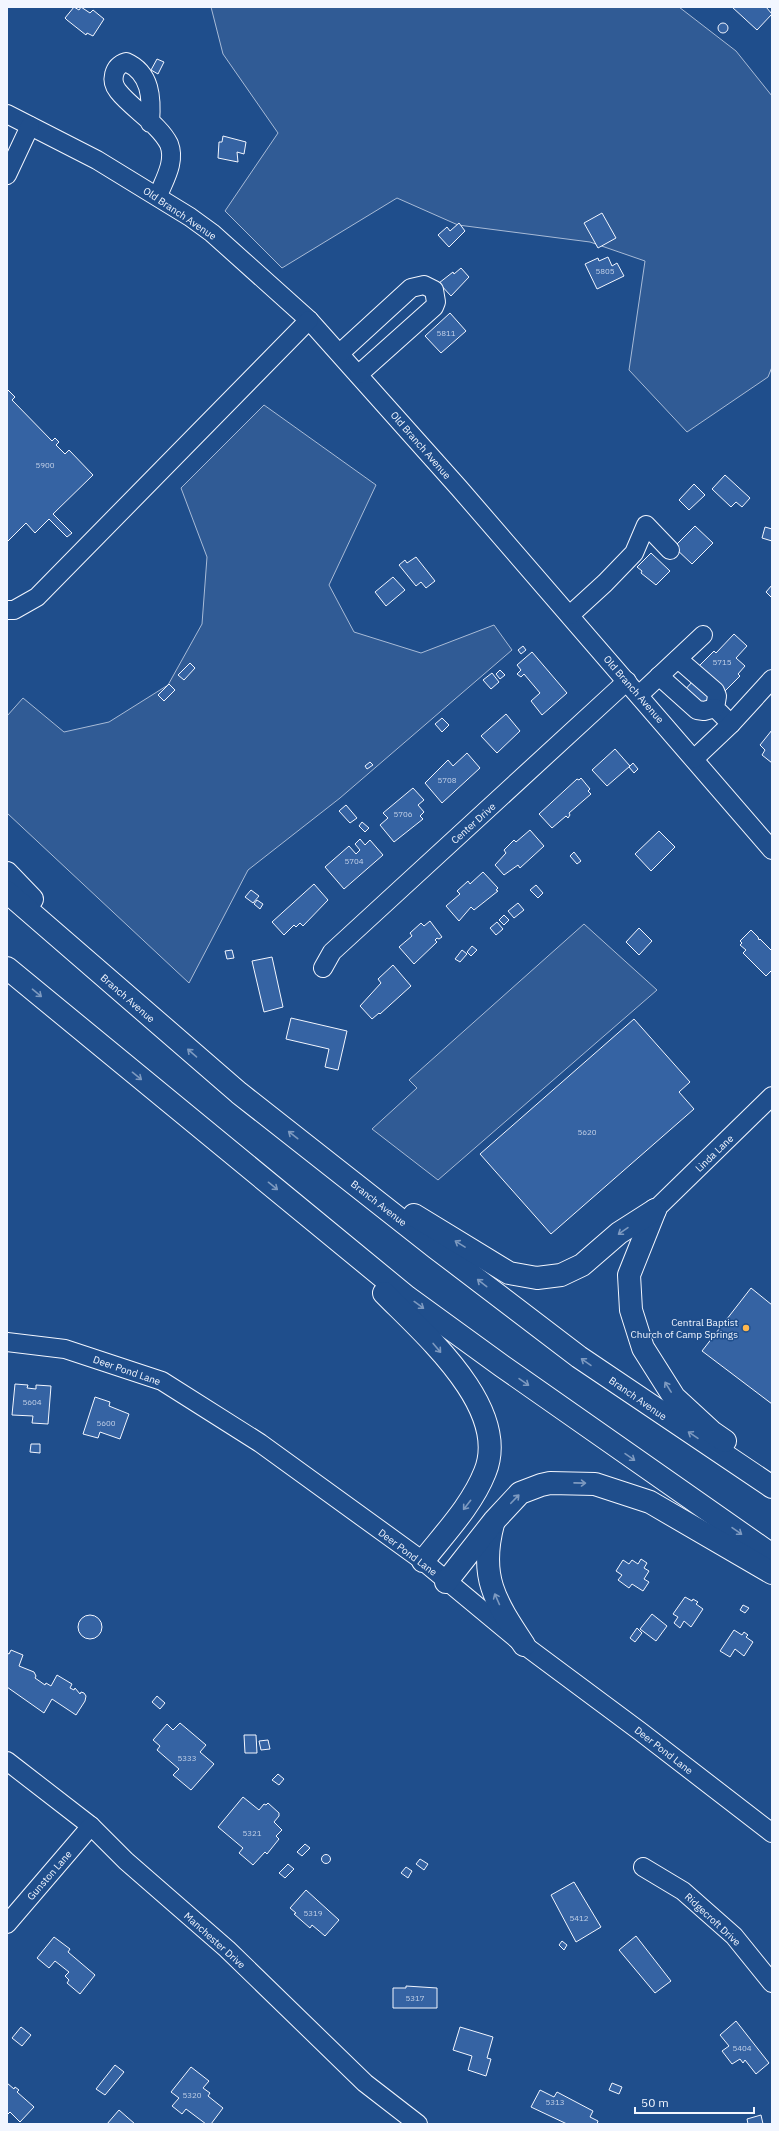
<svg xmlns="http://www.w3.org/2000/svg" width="779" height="2131" font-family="'IBM Plex Sans',sans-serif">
<rect width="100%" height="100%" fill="#1f4e8c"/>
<g fill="#305b95" stroke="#a8bbd7">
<path d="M211 7H679L736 51 772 96V367L768 377 687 432 629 370 645 261 590 242 458 225 397 198 282 268 225 211 278 133 223 54Z"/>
<path d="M264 405 376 485 329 585 354 632 421 653 494 625 512 650 340 798 248 870 189 983 7 813V716L23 698 64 732 109 722 168 685 202 624 207 557 181 488Z"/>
<path d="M584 924 657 990 438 1180 372 1129 417 1088 409 1080Z"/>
</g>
<g fill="#3563a3" stroke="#f2f6ff">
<path d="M74 7 79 10 81 7 90 13 93 10 104 19 93 36 87 33 86 35 67 20 65 18Z"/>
<path d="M732 7H766L772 14 757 30Z"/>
<circle cx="723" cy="28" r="5"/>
<path d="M157 59 164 62 158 74 151 70Z"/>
<path d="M223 136 246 142 244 154 237 152 238 162 218 158 219 142H222Z"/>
<path d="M602 213 616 238 598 248 584 223Z"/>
<path d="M459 223 465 231 449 247 438 235 447 227 450 231Z"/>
<path d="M608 257 612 266 617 263 624 276 597 289 585 264 598 258 599 261Z"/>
<path d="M461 268 469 277 451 296 439 283 453 272 454 274Z"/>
<path d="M450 313 466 331 441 353 425 336Z"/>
<path d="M7 389 15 397 12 400 52 441 55 438 59 442 56 445 65 454 69 450 93 475 53 514 72 533 67 537 49 519 35 533 26 523 7 542Z"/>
<path d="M725 475 750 498 742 507 736 502 731 507 712 489Z"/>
<path d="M694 484 705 495 689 510 679 500Z"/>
<path d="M695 526 713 543 692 564 674 547Z"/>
<path d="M765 527 772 529V541L762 538Z"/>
<path d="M651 553 670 571 656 585 641 573 642 571 637 567Z"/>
<path d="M416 557 435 581 426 588 421 582 416 586 399 565 405 560 407 563Z"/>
<path d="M393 577 405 590 386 606 375 592Z"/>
<path d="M772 585V598L766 592Z"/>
<path d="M734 634 747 646 736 658 745 666 738 674 740 676 723 693 697 668 714 651 716 653Z"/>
<path d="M523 646 526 650 521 654 518 650Z"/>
<path d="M532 652 567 693 542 715 531 701 540 693 524 674 521 677 517 674 521 670 517 665Z"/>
<path d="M190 663 195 668 184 680 178 675Z"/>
<path d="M500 670 505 675 500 679 496 674Z"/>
<path d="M492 673 499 682 491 689 483 680Z"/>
<path d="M693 681 710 697 699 709 682 693Z"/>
<path d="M169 684 175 690 164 701 158 695Z"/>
<path d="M506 714 520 731 497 753 481 736Z"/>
<path d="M442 718 449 725 442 732 435 724Z"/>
<path d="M772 730V763L762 755 765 750 760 745Z"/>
<path d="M615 749 630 766 607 786 592 770Z"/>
<path d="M467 753 480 768 442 803 425 783 448 760 453 766Z"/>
<path d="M370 762 373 765 367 769 365 766Z"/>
<path d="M633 763 638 769 634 773 629 767Z"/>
<path d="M581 778 590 789 588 791 591 794 569 813 570 815 568 818 566 816 552 828 539 814 577 779 579 780Z"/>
<path d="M413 788 424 800 418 805 424 812 420 816 423 819 394 842 380 825 388 818 383 813Z"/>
<path d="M346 805 357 818 350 823 339 811Z"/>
<path d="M362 822 369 828 365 832 359 826Z"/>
<path d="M530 830 544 846 520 868 518 865 504 875 495 865 506 853 504 850 514 840 516 842Z"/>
<path d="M659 831 675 847 651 871 635 854Z"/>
<path d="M360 839 365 845 370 840 383 855 344 889 325 867 349 846 356 854 360 850 355 844Z"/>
<path d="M574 852 581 861 577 864 570 856Z"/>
<path d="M483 872 498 888 496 890 498 891 474 910 471 907 459 921 446 906 460 894 457 891 468 881 470 884Z"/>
<path d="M314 884 328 900 303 926 300 923 296 927 294 925 284 935 272 922Z"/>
<path d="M536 885 543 893 538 898 530 890Z"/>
<path d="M251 890 259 896 253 903 245 897Z"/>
<path d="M257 900 263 904 260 909 254 904Z"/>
<path d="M518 903 524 910 514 918 508 911Z"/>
<path d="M504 915 509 920 504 925 499 920Z"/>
<path d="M430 921 442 937 439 939 437 938 435 940 437 942 414 964 399 947 412 936 410 933 421 923 424 926Z"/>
<path d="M497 922 503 929 496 935 490 928Z"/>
<path d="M639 928 652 941 639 955 626 942Z"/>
<path d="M751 930 758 937 759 940 760 939 772 951V970L766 976 743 953 746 950 740 945 742 943 740 941Z"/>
<path d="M472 946 477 950 471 956 467 952Z"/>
<path d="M232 950 234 958 227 959 225 951Z"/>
<path d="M462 950 467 954 460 962 455 959Z"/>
<path d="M272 957 283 1007 264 1012 252 961Z"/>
<path d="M393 965 411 986 380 1014 379 1013 372 1019 360 1006 381 983 378 979Z"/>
<path d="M291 1018 347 1031 338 1070 325 1067 329 1049 286 1039Z"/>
<path d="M634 1019 690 1082 679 1092 694 1109 551 1234 480 1154Z"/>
<path d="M751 1288 772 1305V1404L702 1351Z"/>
<path d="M15 1384 28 1385 27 1388 36 1389V1385L51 1386 48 1424 32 1423 33 1416 12 1415Z"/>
<path d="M95 1397 110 1402 109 1406 129 1414 120 1439 100 1432 98 1438 83 1434Z"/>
<path d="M31 1444H40V1453L30 1452Z"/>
<path d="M641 1559 647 1563 644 1568 649 1571 644 1579 649 1582 643 1591 632 1584 629 1588 618 1580 622 1575 616 1571 623 1560 629 1564 632 1560 638 1564Z"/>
<path d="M685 1597 692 1601 693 1599 698 1602 696 1604 703 1609 691 1627 684 1621 680 1628 674 1623 678 1617 673 1614Z"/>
<path d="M743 1605 749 1608 745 1613 740 1610Z"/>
<path d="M652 1614 667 1626 656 1641 640 1629Z"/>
<circle cx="90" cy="1627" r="12"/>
<path d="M637 1628 642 1633 635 1642 630 1638Z"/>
<path d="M734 1630 742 1635 744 1632 748 1635 746 1637 753 1642 744 1656 735 1649 730 1657 720 1651Z"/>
<path d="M11 1650 23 1655 19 1666 34 1672 36 1676 35 1678 45 1685 46 1683 51 1686 57 1675 72 1684 70 1688 74 1690 75 1688 80 1694 81 1692 84 1693 86 1696 85 1701 76 1715 52 1699 44 1713 7 1687V1653L9 1654Z"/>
<path d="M157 1696 165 1703 160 1709 152 1702Z"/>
<path d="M180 1723 206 1745 200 1752 214 1764 191 1790 173 1775 179 1769 157 1750 160 1746 153 1740 167 1724 173 1730Z"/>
<path d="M244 1735H256L257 1753H245Z"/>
<path d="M268 1740 270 1749 261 1750 259 1741Z"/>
<path d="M278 1774 284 1779 279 1785 272 1780Z"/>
<path d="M243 1797 259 1810 264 1804 266 1805 268 1803 279 1813V1816L274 1822 282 1830 276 1836 279 1839 267 1854 265 1852 253 1865 239 1853 243 1848 218 1827Z"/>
<path d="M305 1844 310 1848 302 1856 297 1852Z"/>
<circle cx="326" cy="1859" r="4.5"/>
<path d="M420 1859 428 1864 424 1870 416 1864Z"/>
<path d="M288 1864 294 1869 285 1878 279 1873Z"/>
<path d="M406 1867 412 1871 408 1878 401 1873Z"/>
<path d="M574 1882 601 1927 576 1942 551 1895Z"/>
<path d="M306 1890 339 1920 325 1936 312 1925 310 1928 294 1914 296 1913 290 1908Z"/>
<path d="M636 1936 671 1981 655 1993 619 1950Z"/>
<path d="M54 1937 70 1949 68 1952 95 1975 80 1994 67 1983 69 1980 65 1976 69 1972 55 1961 49 1968 37 1958Z"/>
<path d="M562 1941 567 1945 564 1950 559 1945Z"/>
<path d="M406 1986 437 1988V2008H393V1988H406Z"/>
<path d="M736 2021 769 2063 756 2074 745 2060 743 2063 740 2059 732 2064 722 2051 729 2046 720 2035Z"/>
<path d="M21 2027 31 2035 22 2046 12 2038Z"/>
<path d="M460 2027 493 2037 487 2058 491 2059 486 2076 468 2070 472 2056 453 2050Z"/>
<path d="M115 2065 124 2072 105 2095 96 2089Z"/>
<path d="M191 2067 209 2081 203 2088 210 2093 208 2096 223 2108 211 2124H206L186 2109 182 2114 172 2106 179 2098 171 2092Z"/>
<path d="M7 2083 14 2089 15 2087 19 2090 17 2092 34 2107 20 2122 10 2112 7 2115Z"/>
<path d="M612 2083 622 2087 619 2094 609 2090Z"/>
<path d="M540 2090 554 2097 557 2092 593 2111 590 2117 598 2121 597 2124H567L531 2107Z"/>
<path d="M119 2110 135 2124H107Z"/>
<path d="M761 2115 763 2124H748L747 2119Z"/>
</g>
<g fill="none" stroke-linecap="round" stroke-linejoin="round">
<defs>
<g id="minor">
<path d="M7 114 97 160 190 217 212 233 309 320 459 488 772 850"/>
<path d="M150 123C152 98 151 73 126 62 113 66 110 81 118 91 132 109 159 124 169 144 176 162 164 180 158 196"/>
<path d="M7 175 30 126"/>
<path d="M340 353 411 288 424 285 434 290 436 302 434 307 359 374"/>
<path d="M7 610H14L37 597 309 320"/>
<path d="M570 615 605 583 634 553 646 525 670 550"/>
<path d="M678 659 715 691 717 696 715 708 731 724"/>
<path d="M659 676 697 710 704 711 715 708"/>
<path d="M639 695 703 635"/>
<path d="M694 759 731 724 772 679"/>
<path d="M323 968 332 952 627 681"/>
<path d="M655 1210 772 1096"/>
<path d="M7 1342 65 1349 162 1381 260 1443 423 1561 524 1645 641 1732 772 1833"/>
<path d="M7 1761 91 1826 126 1861 227 1949 365 2083 418 2124"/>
<path d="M643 1867 683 1891 734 1936 772 1983"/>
<path d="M7 1924 91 1826"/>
</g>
<g id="highway">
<path d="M7 873 32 899"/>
<path d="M7 892 239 1093 436 1248 579 1357 772 1487"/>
<path d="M7 968 407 1297 502 1366 772 1555"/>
<path d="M655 1210 629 1275 631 1310 643 1348 674 1397 712 1432 725 1441"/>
<path d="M414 1215 509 1273 537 1278 561 1275 582 1265 619 1233 655 1210"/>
<path d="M384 1293C424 1334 511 1408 485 1472 472 1505 445 1533 423 1561"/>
<path d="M493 1524C479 1577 495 1601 524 1645"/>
<path d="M446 1582 494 1521 520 1493 541 1485 550 1483 595 1484 650 1502 772 1573"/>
</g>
</defs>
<use href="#minor" stroke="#f2f6ff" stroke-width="20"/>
<use href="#highway" stroke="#f2f6ff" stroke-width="24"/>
<use href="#minor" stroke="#1f4e8c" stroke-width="18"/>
<use href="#highway" stroke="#1f4e8c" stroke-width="22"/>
</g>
<defs><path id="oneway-shaft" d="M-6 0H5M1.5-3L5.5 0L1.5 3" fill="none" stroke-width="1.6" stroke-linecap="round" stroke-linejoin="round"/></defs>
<g stroke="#7e9ac0">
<use href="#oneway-shaft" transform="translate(37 993) rotate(40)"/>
<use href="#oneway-shaft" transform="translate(192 1053) rotate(-139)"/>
<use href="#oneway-shaft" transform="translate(137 1076) rotate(39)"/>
<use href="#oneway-shaft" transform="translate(293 1135) rotate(-142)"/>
<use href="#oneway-shaft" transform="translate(273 1186) rotate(39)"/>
<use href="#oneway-shaft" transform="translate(623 1231) rotate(145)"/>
<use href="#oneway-shaft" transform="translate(460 1244) rotate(-148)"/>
<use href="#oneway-shaft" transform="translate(482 1283) rotate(-142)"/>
<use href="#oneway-shaft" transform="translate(419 1305) rotate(36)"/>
<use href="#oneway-shaft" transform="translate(437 1348) rotate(50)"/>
<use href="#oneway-shaft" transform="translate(586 1362) rotate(-145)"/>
<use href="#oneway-shaft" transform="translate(524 1382) rotate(35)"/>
<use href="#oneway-shaft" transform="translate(668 1387) rotate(-122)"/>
<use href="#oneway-shaft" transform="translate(693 1435) rotate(-146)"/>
<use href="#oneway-shaft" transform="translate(630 1457) rotate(35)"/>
<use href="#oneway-shaft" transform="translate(580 1483) rotate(1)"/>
<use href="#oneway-shaft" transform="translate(515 1499) rotate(-46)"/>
<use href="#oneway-shaft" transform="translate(467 1505) rotate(128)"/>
<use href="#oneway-shaft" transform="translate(737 1531) rotate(35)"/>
<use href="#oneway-shaft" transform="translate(497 1599) rotate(-114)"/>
</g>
<circle fill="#ffb74d" stroke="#1f4e8c" stroke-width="1.5" cx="746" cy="1328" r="4"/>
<g text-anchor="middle" stroke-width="3" stroke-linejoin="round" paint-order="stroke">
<g font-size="8" fill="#c3d1e8">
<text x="605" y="274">5805</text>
<text x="446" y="336">5811</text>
<text x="45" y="468">5900</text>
<text x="722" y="665">5715</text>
<text x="447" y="783">5708</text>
<text x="403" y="817">5706</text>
<text x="354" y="864">5704</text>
<text x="587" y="1135">5620</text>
<text x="32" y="1405">5604</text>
<text x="106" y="1426">5600</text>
<text x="187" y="1761">5333</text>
<text x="252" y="1836">5321</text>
<text x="313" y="1916">5319</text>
<text x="579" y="1921">5412</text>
<text x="415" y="2001">5317</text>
<text x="742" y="2051">5404</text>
<text x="192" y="2098">5320</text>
<text x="555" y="2105">5313</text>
</g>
<g font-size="10" fill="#f2f6ff" stroke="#1f4e8c">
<text transform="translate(180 213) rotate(34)" y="4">Old Branch Avenue</text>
<text transform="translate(421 445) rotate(49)" y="4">Old Branch Avenue</text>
<text transform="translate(634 689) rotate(49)" y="4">Old Branch Avenue</text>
<text transform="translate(473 823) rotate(-42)" y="4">Center Drive</text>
<text transform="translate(128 998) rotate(41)" y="4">Branch Avenue</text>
<text transform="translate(714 1153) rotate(-44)" y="4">Linda Lane</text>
<text transform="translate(379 1203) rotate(38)" y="4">Branch Avenue</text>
<text transform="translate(127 1370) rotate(19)" y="4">Deer Pond Lane</text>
<text transform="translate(638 1398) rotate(35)" y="4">Branch Avenue</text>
<text transform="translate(408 1552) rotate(37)" y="4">Deer Pond Lane</text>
<text transform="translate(664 1750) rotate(38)" y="4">Deer Pond Lane</text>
<text transform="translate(49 1875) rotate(-49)" y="4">Gunston Lane</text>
<text transform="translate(713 1919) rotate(43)" y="4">Ridgecroft Drive</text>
<text transform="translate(215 1940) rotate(42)" y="4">Manchester Drive</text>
</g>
<g font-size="10" fill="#f2f6ff" stroke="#1f4e8c" text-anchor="end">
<text x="738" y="1326">Central Baptist<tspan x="738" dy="12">Church of Camp Springs</tspan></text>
</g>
</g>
<rect width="779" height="2131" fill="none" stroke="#f2f6ff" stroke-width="16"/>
<path d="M635 2107v6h119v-6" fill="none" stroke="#f2f6ff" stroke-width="2"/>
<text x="641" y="2107" font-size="12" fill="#f2f6ff" stroke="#1f4e8c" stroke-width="3" paint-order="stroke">50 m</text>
</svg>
